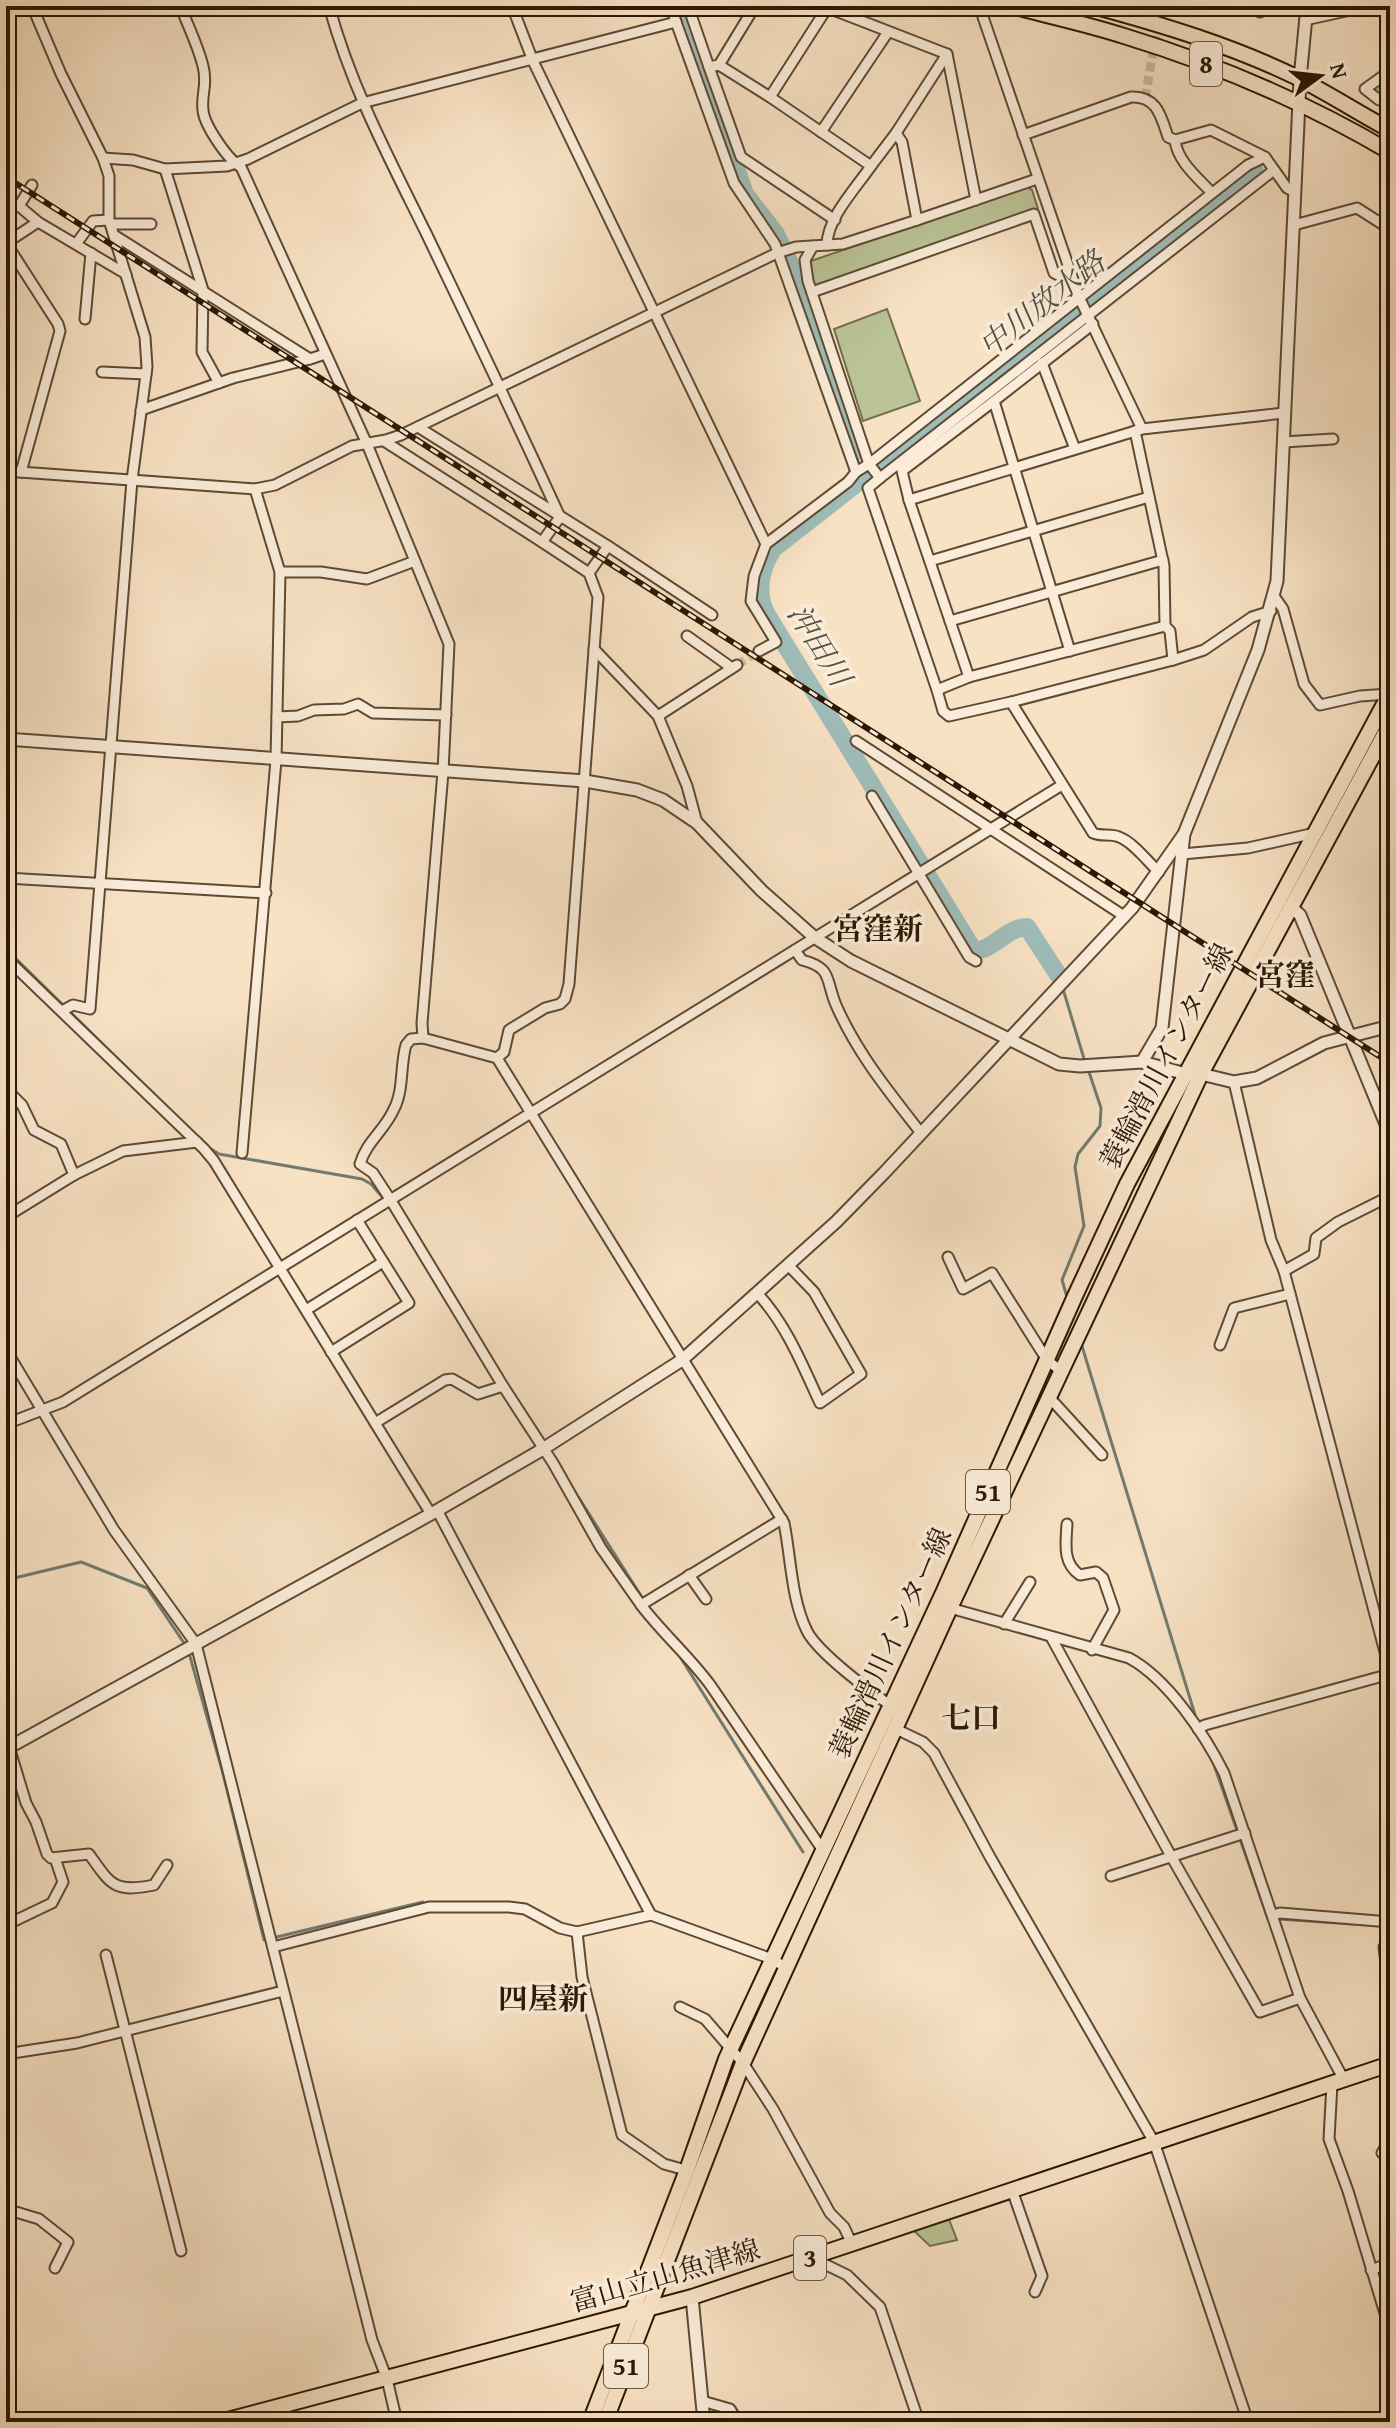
<svg xmlns="http://www.w3.org/2000/svg" width="1396" height="2428" font-family="'Gentium Book Plus','Noto Serif JP',serif">
<rect width="100%" height="100%" fill="#f8e2c4"/>
<filter id="stains"><feTurbulence type="fractalNoise" baseFrequency=".0025" numOctaves="4"/><feColorMatrix values="0 0 0 0 .2 0 0 0 0 .09 0 0 0 0 .02 0 0 0 .5 -.17"/></filter>
<radialGradient id="worn" r=".72"><stop offset=".6" stop-color="#630" stop-opacity="0"/><stop offset="1" stop-color="#630" stop-opacity=".3"/></radialGradient>
<g fill="#bac496" stroke="#726e4c" stroke-width="2">
<path d="M1027 187 1032 190 1038 209 823 286H813L808 262Z"/>
<path d="M887 309 920 401 863 421 834 329Z"/>
<path d="M948 2217 957 2240 930 2246 912 2229Z"/>
</g>
<g fill="none" stroke-linecap="round" stroke-linejoin="round">
<g stroke="#717b71" stroke-width="3">
<path d="M6 949 180 1120"/>
<path d="M1063 989 1085 1062"/>
<path d="M208 1147 219 1154 362 1179 371 1184 384 1199"/>
<path d="M1067 1297 1062 1280 1084 1226 1075 1167 1078 1154 1100 1126 1101 1108 1088 1069"/>
<path d="M1081 1343 1196 1718"/>
<path d="M570 1484 645 1602"/>
<path d="M6 1580 81 1562 147 1588 186 1646"/>
<path d="M677 1652 803 1852"/>
<path d="M189 1653 222 1770 264 1940 423 1902"/>
<path d="M1212 1759 1268 1919H1270"/>
<path d="M1278 1919 1354 1924"/>
</g>
<g stroke="#9fbdba" stroke-width="18">
<path d="M679 6 745 194 776 234 791 266 854 454"/>
<path d="M1377 90 1390 83"/>
<path d="M1059 976 1027 927C1007 927 994 950 974 951L767 615C755 592 760 570 773 549L1255 172"/>
</g>
<g stroke="#cfba9d" stroke-width="9" stroke-dasharray="9 4.5" stroke-linecap="butt">
<path d="M1145 98 1161 8"/>
<path d="M737 665 759 651"/>
</g>
<defs>
<g id="minor">
<path d="M32 6 61 74 103 158 109 176V220L145 337 147 367 132 480 90 1009 73 1005 62 1011"/>
<path d="M180 6C188 25 198 46 203 66 208 85 201 93 203 110 204 125 228 160 241 167L367 444 449 644 443 772 422 1023 423 1038 497 1058 784 1523C791 1557 791 1599 807 1631 818 1653 874 1695 895 1708"/>
<path d="M329 6C351 87 390 160 427 235 472 329 517 422 560 517"/>
<path d="M512 6 533 61 766 544"/>
<path d="M671 6 676 22"/>
<path d="M688 6 709 67"/>
<path d="M823 6 947 54"/>
<path d="M1161 6V8"/>
<path d="M1257 6 1260 12 1272 6"/>
<path d="M983 17 1079 297 1142 429"/>
<path d="M1305 20 1369 6"/>
<path d="M719 65 755 6"/>
<path d="M1390 71 1365 89 1379 100 1390 94"/>
<path d="M770 97 719 65 709 67 741 157 835 220"/>
<path d="M821 132 888 32"/>
<path d="M896 133 947 54 976 200"/>
<path d="M1023 135 1131 97C1157 96 1161 116 1168 137L1175 140 1211 130 1265 157 1287 188 1295 192"/>
<path d="M1175 140C1177 161 1198 178 1212 193"/>
<path d="M1265 157 1248 165 869 464 880 478 1274 170"/>
<path d="M103 158 133 160 165 169 227 166 248 159 362 103 676 22 734 183 775 244 856 472 869 464 808 281 805 260 813 246"/>
<path d="M871 166 896 133 902 142 917 220 1037 179"/>
<path d="M165 169 203 290 202 352 219 383"/>
<path d="M32 185 19 206 38 222 126 274"/>
<path d="M111 224H151"/>
<path d="M1294 225 1357 208 1390 229"/>
<path d="M114 235 310 359 325 354"/>
<path d="M6 243 58 324 60 331 21 472"/>
<path d="M6 243 38 222"/>
<path d="M76 244 93 221 109 220"/>
<path d="M827 245C827 218 856 188 871 166L770 97 827 8"/>
<path d="M812 292 1034 214 1054 273 1074 283"/>
<path d="M85 319 91 253"/>
<path d="M1042 363 1075 449"/>
<path d="M102 372 146 374"/>
<path d="M994 401 1093 324"/>
<path d="M141 410 233 378 310 359"/>
<path d="M418 427 608 546 712 615"/>
<path d="M1135 431 1164 566 1165 626 1170 631 1173 660 1204 650 1252 617 1271 611"/>
<path d="M384 441 542 542"/>
<path d="M1283 442 1333 439"/>
<path d="M6 471 255 489 275 485 352 446 386 440 401 435 777 253 796 247 843 244 917 220"/>
<path d="M880 478 868 488 937 690"/>
<path d="M909 500 1142 429 1284 413"/>
<path d="M930 561 1149 497"/>
<path d="M280 572H321L367 579 415 561"/>
<path d="M589 573 608 546"/>
<path d="M1274 596 1283 609 1304 684 1320 705 1360 696 1389 694"/>
<path d="M950 621 1163 560"/>
<path d="M687 636 732 668"/>
<path d="M594 649 658 716 687 786 697 823"/>
<path d="M759 651 776 642 751 601 754 576 766 544 848 482 856 472"/>
<path d="M969 677 909 500 902 471 994 401 1070 651"/>
<path d="M1011 702 1173 660"/>
<path d="M658 716 737 665"/>
<path d="M277 717 298 716 314 710 344 709 358 704 373 713 446 715"/>
<path d="M856 741 1124 916"/>
<path d="M872 796 969 957 976 961"/>
<path d="M1182 854 1248 848 1315 833"/>
<path d="M1159 872C1147 861 1133 842 1119 837 1110 833 1102 837 1093 833L1011 702 949 716 943 711 937 690 969 677 1165 626"/>
<path d="M6 878 266 893"/>
<path d="M795 950 802 960C833 968 825 979 836 1005 857 1053 889 1092 921 1133"/>
<path d="M6 958 204 1149 214 1161 431 1514"/>
<path d="M423 1038 411 1039 406 1045C400 1065 404 1090 394 1109 385 1130 366 1142 360 1164L373 1173 390 1199 503 1386"/>
<path d="M497 1058 504 1052 509 1030 545 1008 560 1004 565 999 569 984 598 597 589 573 542 542 560 517"/>
<path d="M1234 1082 1271 1240 1284 1271 1390 1671"/>
<path d="M6 1089 22 1105 34 1130 61 1144 74 1175"/>
<path d="M242 1153 276 760 280 572 255 489"/>
<path d="M6 1217 74 1175 123 1151 197 1142"/>
<path d="M948 1257 963 1289 992 1273 1047 1360 1061 1371"/>
<path d="M1284 1271 1314 1254 1316 1238 1338 1222 1390 1196"/>
<path d="M757 1293C786 1324 802 1364 820 1403L861 1374 814 1292 788 1265"/>
<path d="M306 1310 383 1262"/>
<path d="M1220 1345 1234 1308 1290 1294"/>
<path d="M6 1350 114 1530 196 1644 372 2340 387 2379 397 2422"/>
<path d="M331 1352 409 1303 357 1220"/>
<path d="M1049 1397 1102 1455"/>
<path d="M375 1423 445 1380 452 1379 478 1394 503 1386 553 1463 601 1548 641 1605"/>
<path d="M6 1424 63 1402 1062 785"/>
<path d="M437 1510 651 1915"/>
<path d="M782 1519 641 1605C663 1634 690 1657 711 1686L822 1849"/>
<path d="M1067 1524C1066 1543 1062 1563 1080 1575L1096 1572 1103 1578 1114 1610 1092 1650"/>
<path d="M689 1575 706 1599"/>
<path d="M950 1608 1129 1658C1168 1679 1205 1735 1224 1773L1300 1998 1344 2080"/>
<path d="M1004 1624 1030 1582"/>
<path d="M1051 1637 1171 1856 1260 2012 1300 1998"/>
<path d="M894 1728 923 1742 934 1753 990 1857 1154 2142 1248 2422"/>
<path d="M1198 1729 1205 1725 1390 1674"/>
<path d="M9 1747 26 1803 36 1822 47 1854 51 1858 89 1854C111 1885 114 1893 154 1885L167 1865"/>
<path d="M1111 1876 1245 1833"/>
<path d="M1273 1915 1280 1913 1390 1922"/>
<path d="M6 1925 52 1903 63 1882 55 1858"/>
<path d="M577 1932 582 1977 622 2135 664 2164 689 2171"/>
<path d="M273 1947 429 1907H509L525 1909 560 1928 577 1932 651 1915 772 1959 788 1969"/>
<path d="M1384 1947 1390 1995"/>
<path d="M106 1955 181 2251"/>
<path d="M680 2007 705 2019 743 2063 773 2109 830 2213 844 2227 852 2244"/>
<path d="M6 2054 77 2043 283 1991"/>
<path d="M1332 2084 1329 2139 1348 2191 1390 2330"/>
<path d="M1382 2153 1390 2138"/>
<path d="M1012 2190 1042 2276 1035 2292"/>
<path d="M6 2209 39 2219 68 2242 55 2268"/>
<path d="M812 2258 847 2275 880 2307 919 2422"/>
<path d="M1371 2270 1390 2263"/>
<path d="M702 2401 730 2409 738 2422"/>
</g>
<g id="tertiary">
<path d="M1307 6 1300 79 1277 581 1258 650 1184 834 1162 1028 1142 1062 1186 1074H1201L1234 1082 1257 1078 1324 1043 1390 1026"/>
<path d="M6 739 585 781 637 790 663 800 697 823 762 891 814 937 851 961 1059 1064 1080 1066 1142 1062"/>
<path d="M1290 906 1300 915 1390 1134"/>
<path d="M6 1749 431 1514 538 1452 682 1360 836 1222 884 1173 1132 908 1184 834"/>
<path d="M692 2297 704 2422"/>
</g>
<g id="primary">
<path d="M220 2422 692 2297 1390 2064"/>
<path d="M590 2422 687 2170 726 2059 943 1593 1075 1296 1127 1184 1390 693"/>
<path d="M605 2422 743 2063 950 1608 1201 1074 1390 724"/>
</g>
<g id="trunk">
<path d="M1011 6C1049 16 1087 24 1124 36 1216 64 1307 103 1390 152"/>
<path d="M1093 6C1163 25 1233 46 1298 78 1329 94 1359 113 1390 130"/>
</g>
</defs>
<use href="#minor" stroke="#5e4a33" stroke-width="13"/>
<use href="#tertiary" stroke="#5e4a33" stroke-width="15"/>
<use href="#primary" stroke="#2b1803" stroke-width="18"/>
<use href="#trunk" stroke="#2b1803" stroke-width="18"/>
<use href="#minor" stroke="#faecd9" stroke-width="9"/>
<use href="#tertiary" stroke="#faecd9" stroke-width="11"/>
<use href="#primary" stroke="#f8e2c4" stroke-width="14"/>
<use href="#trunk" stroke="#f8e2c4" stroke-width="14"/>
<defs>
<path id="rail" d="M6 177 1390 1063"/>
</defs>
<use href="#rail" stroke="#2b1803" stroke-width="6"/>
<use href="#rail" stroke="#faecd9" stroke-width="3" stroke-dasharray="9" stroke-linecap="butt"/>
</g>
<g text-anchor="middle" stroke-width="7" stroke-linejoin="round" paint-order="stroke">
<g fill="#faecd9" stroke="#695843" stroke-width="2">
<rect x="1190" y="42" width="32" height="44" rx="6"/>
<rect x="966" y="1470" width="44" height="44" rx="6"/>
<rect x="794" y="2236" width="32" height="44" rx="6"/>
<rect x="604" y="2344" width="44" height="44" rx="6"/>
</g>
<g font-size="26" font-weight="bold" fill="#2b1803">
<text x="1206" y="73">8</text>
<text x="988" y="1501">51</text>
<text x="810" y="2267">3</text>
<text x="626" y="2375">51</text>
</g>
<g font-size="28" fill="#2b1803" stroke="#faecd9">
<text transform="translate(1166 1056) rotate(-62)" y="10">蓑輪滑川インター線</text>
<text transform="translate(890 1643) rotate(-65)" y="10">蓑輪滑川インター線</text>
<text transform="translate(665 2275) rotate(-16)" y="10">富山立山魚津線</text>
</g>
<g font-size="30" font-style="italic" fill="#545243" stroke="#faecd9">
<text transform="translate(1042 304) rotate(-38)" y="10">中川放水路</text>
<text transform="translate(819 645) rotate(58)" y="10">沖田川</text>
</g>
<g font-size="30" font-weight="bold" fill="#2b1803" stroke="#faecd9">
<text x="878" y="939">宮窪新</text>
<text x="1285" y="985">宮窪</text>
<text x="971" y="1728">七口</text>
<text x="543" y="2009">四屋新</text>
</g>
</g>
<rect width="1396" height="2428" fill="none" stroke="#f8e2c4" stroke-width="32"/>
<rect x="8" y="8" width="1380" height="2412" fill="none" stroke="#2b1803" stroke-width="4"/>
<rect x="16" y="16" width="1364" height="2396" fill="none" stroke="#2b1803" stroke-width="2"/>
<g transform="translate(1320 76) rotate(75)" stroke="#faecd9" stroke-width="6" paint-order="stroke">
<path d="M0-6L14 30L0 20L-14 30Z" fill="#2b1803"/>
<text y="-12" font-size="22" font-weight="bold" text-anchor="middle" fill="#2b1803">N</text>
</g>
<rect width="100%" height="100%" filter="url(#stains)"/>
<rect width="100%" height="100%" fill="url(#worn)"/>
</svg>
